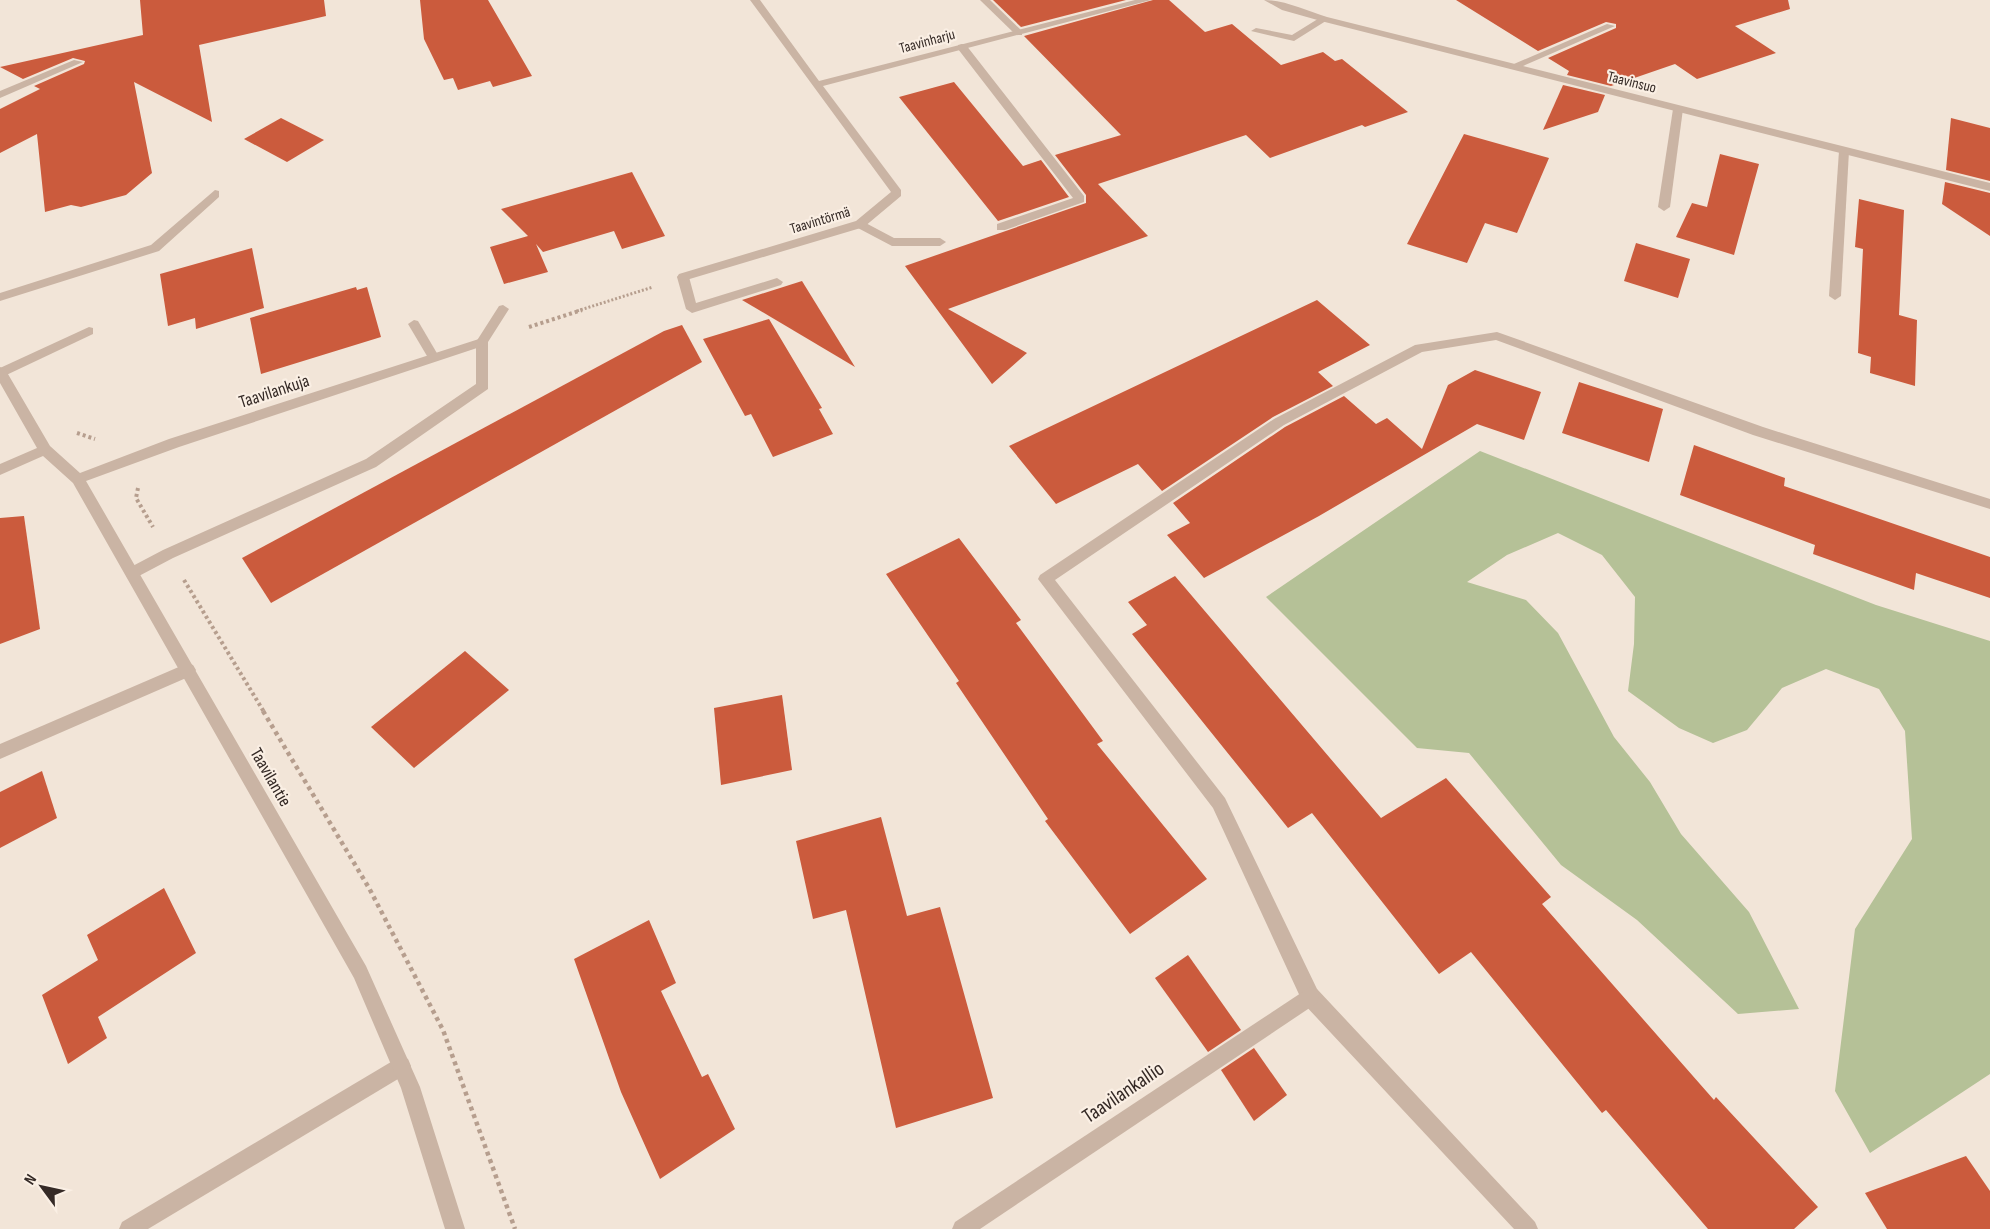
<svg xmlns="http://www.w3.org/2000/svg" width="1990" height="1229" font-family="'Sofia Sans Condensed',sans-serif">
<rect width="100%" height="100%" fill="#f2e5d8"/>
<path fill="#b5c197" d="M1480 451 1876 605 1990 641V1074L1870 1153 1835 1091 1855 929 1912 839 1905 731 1879 689 1826 669 1782 688 1747 730 1713 743 1679 728 1628 691 1634 644 1635 597 1602 555 1558 533 1507 555 1467 582 1526 600 1558 633 1614 737 1650 782 1681 834 1749 912 1799 1009 1738 1014 1637 920 1561 865 1469 753 1417 748 1266 597Z"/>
<g fill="#cb5b3d">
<path d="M140 0H324L326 16 199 45 212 122 134 82 152 173 126 195 81 207 71 205 45 212 37 134 0 153V109L40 89 34 86 84 64 85 61 73 58 23 79 0 67 143 35Z"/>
<path d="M420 0H488L532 76 493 87 490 81 458 90 453 78 444 80 424 39Z"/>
<path d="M993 0H1126L1021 27Z"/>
<path d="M1153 0H1169L1205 32 1232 24 1281 65 1323 52 1335 61 1342 59 1408 112 1365 127 1362 125 1270 158 1246 135 1098 184 1148 236 948 309 1027 353 992 384 905 266 1086 203V195L1055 155 1121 135 1024 36Z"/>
<path d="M1456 0H1788L1790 9 1735 26 1776 53 1697 79 1675 64 1611 86 1567 75 1569 71 1548 58 1616 28V24L1606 22 1538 51Z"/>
<path d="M954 82 1023 166 1041 160 1069 197 998 221 899 97Z"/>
<path d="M1563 85 1605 95 1598 112 1543 130Z"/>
<path d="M281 118 324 140 287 162 244 139Z"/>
<path d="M1951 118 1990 128V181L1946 170Z"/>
<path d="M1464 134 1549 158 1517 233 1485 223 1467 263 1407 244Z"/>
<path d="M1720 154 1759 164 1734 255 1676 237 1692 203 1707 207Z"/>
<path d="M632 172 665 236 622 249 614 231 543 252 536 244 548 272 504 284 490 247 528 236 501 209Z"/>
<path d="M1945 182 1990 193V236L1942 204Z"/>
<path d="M1859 199 1904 210 1899 315 1917 320 1915 386 1870 373 1871 357 1858 353 1863 249 1855 247Z"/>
<path d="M1636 243 1690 259 1678 298 1624 281Z"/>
<path d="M252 248 264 308 196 329 195 318 168 326 160 274Z"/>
<path d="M802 281 855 367 742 300Z"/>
<path d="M356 287 357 290 367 287 381 337 261 374 250 318Z"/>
<path d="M1317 300 1370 345 1318 372 1333 386 1273 417 1162 491 1138 464 1056 504 1009 446Z"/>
<path d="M769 319 822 408 819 409 833 434 773 457 751 414 745 416 703 339Z"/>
<path d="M682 325 702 362 271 603 242 558 664 331Z"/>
<path d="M1475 370 1541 392 1524 440 1477 424 1319 516 1204 578 1167 535 1190 523 1173 503 1285 427 1344 396 1376 424 1387 418 1422 449 1448 385Z"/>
<path d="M1579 382 1663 409 1649 462 1562 433Z"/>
<path d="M1694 445 1785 478 1784 486 1990 557V598L1916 573 1914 590 1813 554 1815 545 1680 495Z"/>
<path d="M24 516 40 629 0 644V518Z"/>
<path d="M959 538 1021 620 1016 623 1103 741 1097 744 1207 879 1130 934 1045 821 1048 819 956 683 959 681 886 574Z"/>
<path d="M1175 576 1381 818 1446 778 1551 897 1542 904 1714 1100 1716 1097 1818 1207 1794 1229H1708L1606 1110 1602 1113 1471 952 1439 974 1312 813 1288 828 1132 634 1147 625 1128 602Z"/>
<path d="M465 651 509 690 414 768 371 727Z"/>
<path d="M782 695 792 770 721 785 714 708Z"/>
<path d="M42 771 57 818 0 848V792Z"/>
<path d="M881 817 907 916 940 907 993 1098 896 1128 846 910 813 919 796 841Z"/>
<path d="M164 888 196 953 98 1017 107 1038 68 1064 42 995 98 960 87 935Z"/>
<path d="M649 920 676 983 661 991 702 1077 708 1074 735 1129 660 1179 621 1092 574 959Z"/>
<path d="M1188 955 1241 1030 1208 1052 1155 978Z"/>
<path d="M1254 1048 1287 1095 1254 1121 1221 1070Z"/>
<path d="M1966 1156 1990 1191V1229H1887L1865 1193Z"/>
</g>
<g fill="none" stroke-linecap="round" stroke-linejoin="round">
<path stroke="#b69e8e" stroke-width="3" stroke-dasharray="2 2" stroke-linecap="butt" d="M577 311 653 287"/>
<g stroke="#b69e8e" stroke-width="4" stroke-dasharray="3 3" stroke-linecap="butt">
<path d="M529 327 582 310"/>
<path d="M77 433 95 439"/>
<path d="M138 488 136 498 153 527"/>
<path d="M184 580 264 712"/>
</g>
<path stroke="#b69e8e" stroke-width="4.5" stroke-dasharray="4 4" stroke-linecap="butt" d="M263 711 369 888 443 1030 515 1229"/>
<g fill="#cab4a4" fill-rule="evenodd">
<path d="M980 0H990L1022 31V35H1016Z"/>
<path d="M1321 17 1329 19 1294 41 1251 31 1256 28 1292 35Z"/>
<path d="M1607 24 1615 26 1516 69 1507 67Z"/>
<path d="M962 44 966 45 1084 196V202L1005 230H997V224L1073 198 958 49V45Z"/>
<path d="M74 60 83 62 0 98V91Z"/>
<path d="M1678 106 1683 109 1670 207 1664 211 1658 207 1673 109Z"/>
<path d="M1844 148 1849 151 1841 296 1835 300 1829 296 1839 151Z"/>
<path d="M215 190 219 191V197L159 251 0 301V293L151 245Z"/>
<path d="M860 220 894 238H940L946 242 940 246H892L856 227 854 224Z"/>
<path d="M683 273 689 277 696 303 777 278 783 282 781 285 692 313 686 309 677 277Z"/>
<path d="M503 305 509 309 488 342V389L376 467 173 558 137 577H127L125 573 127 569 163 550 366 459 476 384V342L499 306Z"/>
<path d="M414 320 418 321 438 355V361H430L408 324Z"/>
<path d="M89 327 93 328V334L0 378V368Z"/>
<path d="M1497 332 1763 427 1990 499V509L1753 435 1496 340 1422 352 1284 425 1055 580 1225 798 1317 989 1535 1222 1538 1229H1514L1303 1003 1213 808 1038 579 1040 575 1274 419 1415 345Z"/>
<path d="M188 663 193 665 196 670 193 675 0 759V744Z"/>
<path d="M401 1056 408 1059 411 1066 408 1073 148 1229H119L122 1222Z"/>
</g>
<g fill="#cab4a4" fill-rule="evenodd">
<path d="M750 0H760L819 81 1135 0H1151L823 86 901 190V196L864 227 683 281 677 277 679 274 856 221 891 192Z"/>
<path d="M1264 0C1285 0 1307 11 1327 17L1990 183V191L1321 21 1282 10Z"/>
<path d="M482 338 486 339V345L179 447 86 481 366 966 420 1087 465 1229H445L401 1088 354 978 73 483 43 456 0 475V464L37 448 0 383V367L5 369 50 446 80 473 169 439Z"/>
<path d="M1310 987 1317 989 1319 996 1317 1003 980 1229H952L955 1222Z"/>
</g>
</g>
<g text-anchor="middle" stroke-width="4.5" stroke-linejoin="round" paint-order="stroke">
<g font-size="15" fill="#352a26" stroke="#faefe4">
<text transform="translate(927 41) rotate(-15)" y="5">Taavinharju</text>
<text transform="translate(1632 82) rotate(14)" y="5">Taavinsuo</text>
<text transform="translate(820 220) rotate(-17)" y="5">Taavintörmä</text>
</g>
<g font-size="18" fill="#352a26" stroke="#faefe4">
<text transform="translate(274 391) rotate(-18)" y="6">Taavilankuja</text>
<text transform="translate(271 777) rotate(60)" y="6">Taavilantie</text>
</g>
<g font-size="21" fill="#352a26" stroke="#faefe4">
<text transform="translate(1123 1092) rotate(-34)" y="7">Taavilankallio</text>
</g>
</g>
<g transform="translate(42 1187) rotate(303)" stroke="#faefe4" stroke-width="4.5" paint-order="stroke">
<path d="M0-4.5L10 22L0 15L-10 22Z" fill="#352a26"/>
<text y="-9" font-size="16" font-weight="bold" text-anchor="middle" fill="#352a26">N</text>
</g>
</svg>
